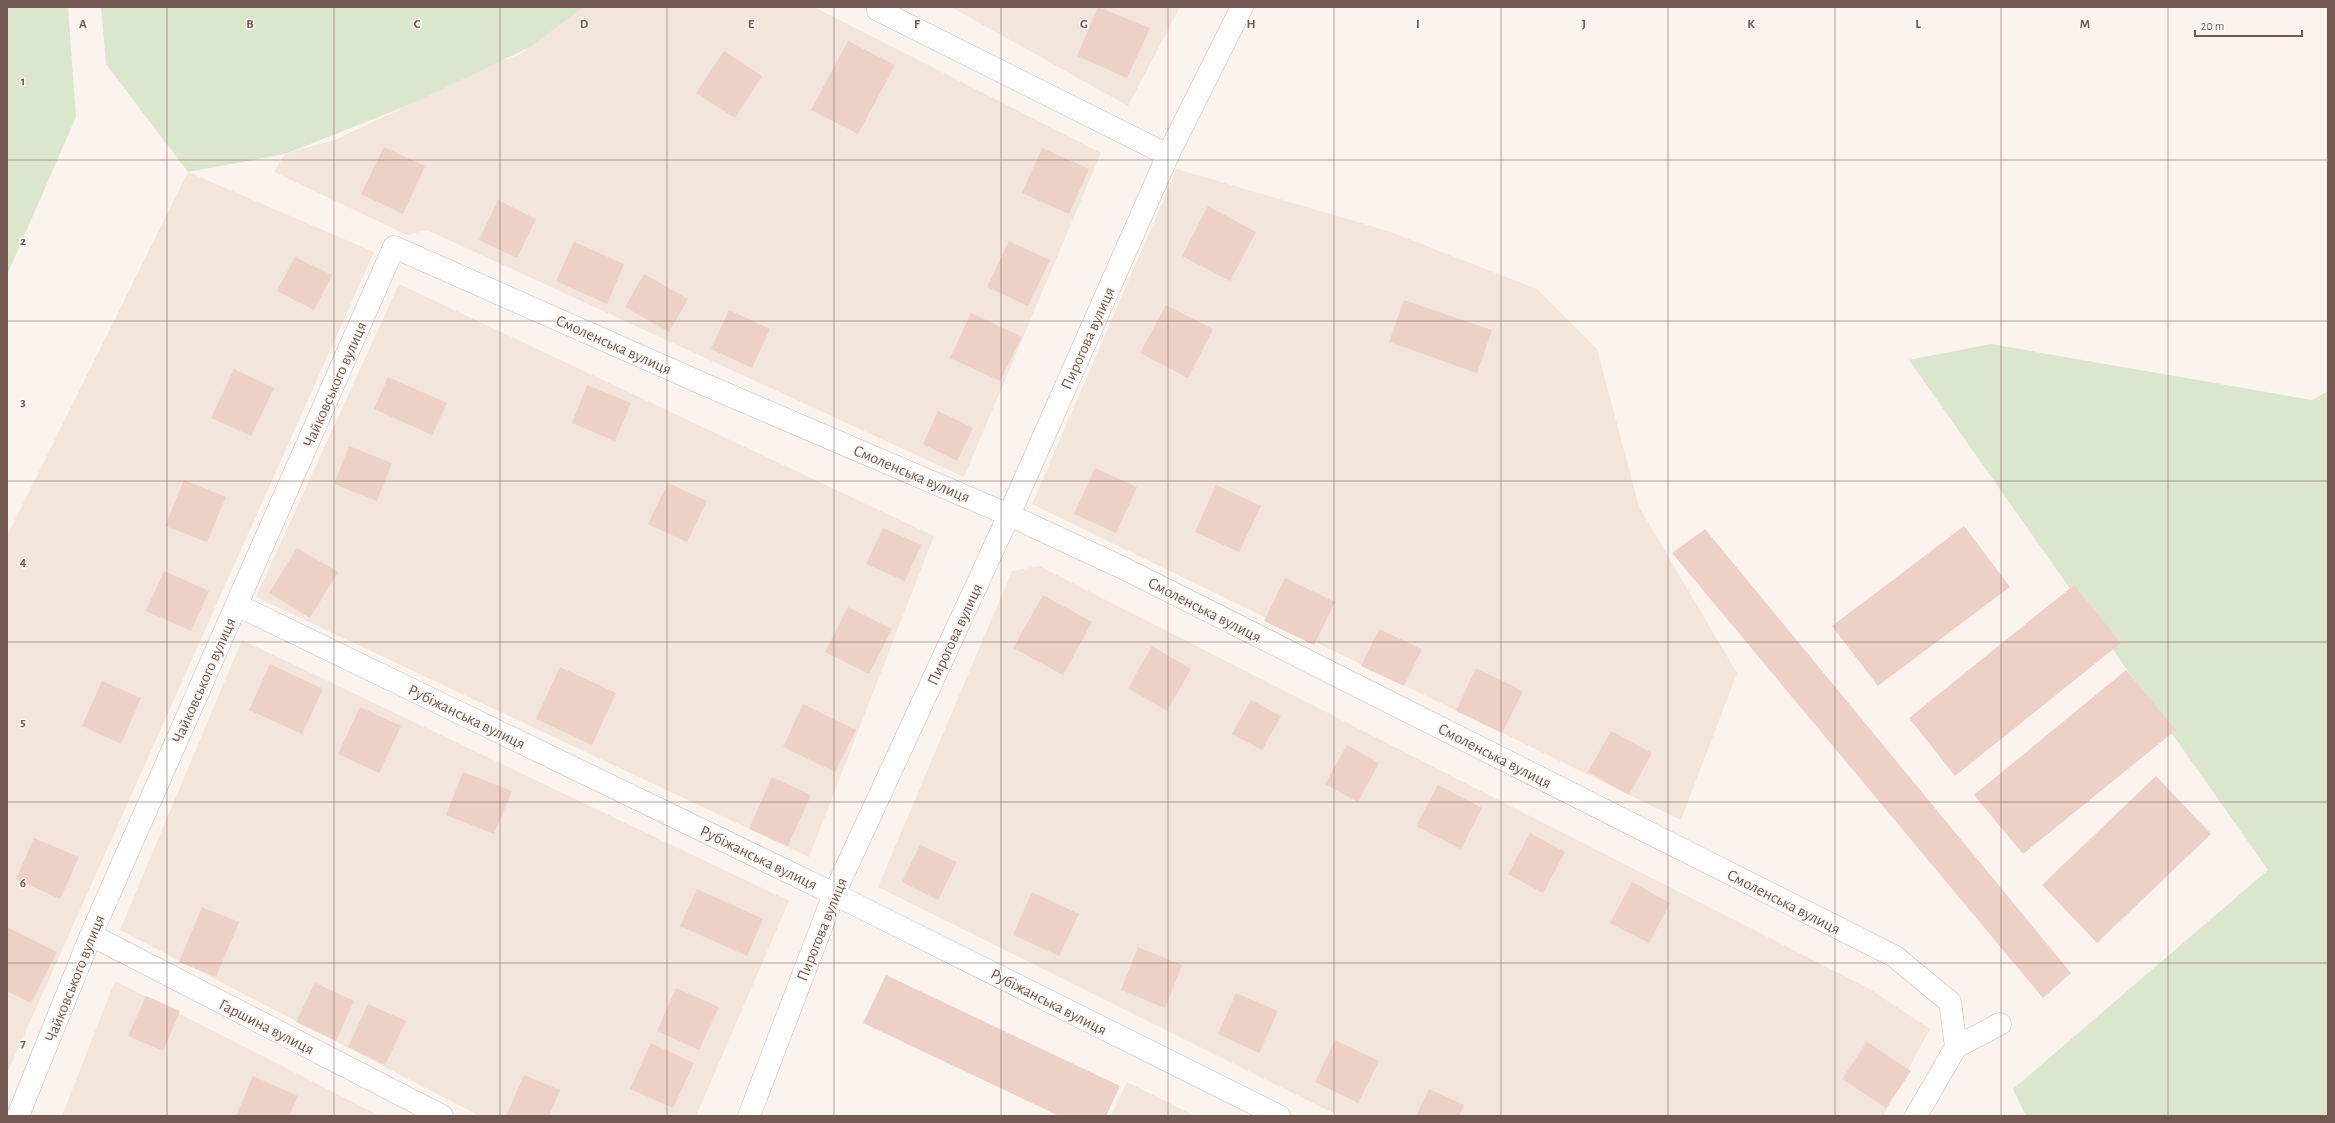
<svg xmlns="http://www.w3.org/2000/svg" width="2335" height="1123" font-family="'Alegreya Sans',sans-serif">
<rect width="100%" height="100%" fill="#fbf3ed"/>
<g fill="#f1e5dc">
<path d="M584 7H814L1101 153 964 477 427 230 407 235 274 172 285 154 335 140 411 104 453 76 519 55Z"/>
<path d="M951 7H1180L1128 106Z"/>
<path d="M1177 169 1388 231 1537 289 1597 349 1639 507 1737 673 1681 820 1032 504Z"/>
<path d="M188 172 374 252 7 1073V536Z"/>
<path d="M399 284 934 536 809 857 256 597Z"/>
<path d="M1039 566 1868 988 1930 1029 1883 1116H1339L878 887 1012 571Z"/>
<path d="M242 640 789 901 696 1116H480L120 930Z"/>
<path d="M115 981 380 1116H62Z"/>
<path d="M1127 1082 1195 1116H1111Z"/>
</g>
<g fill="#dbe7cc">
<path d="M7 7H68L76 117 7 275Z"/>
<path d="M101 7H584L530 47 411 104 285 154 188 172 106 64Z"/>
<path d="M1991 344 2312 400 2328 391V1116H2026L2013 1089 2268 870 1909 360Z"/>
</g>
<g fill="#edd1c7">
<path d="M1098 7 1150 28 1127 78 1077 56Z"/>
<path d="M848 41 895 65 858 134 811 110Z"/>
<path d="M724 51 762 76 735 118 696 93Z"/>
<path d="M384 147 425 166 403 214 361 194Z"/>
<path d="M1042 148 1089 169 1069 214 1022 193Z"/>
<path d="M498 200 536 219 517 258 479 240Z"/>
<path d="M1208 206 1256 232 1230 281 1182 256Z"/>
<path d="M1009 241 1050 260 1028 306 987 287Z"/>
<path d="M574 242 624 264 607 304 556 281Z"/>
<path d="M295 257 332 275 314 310 277 291Z"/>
<path d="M644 274 688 299 669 332 625 307Z"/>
<path d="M1404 300 1492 330 1477 373 1389 342Z"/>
<path d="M1166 305 1213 329 1188 378 1140 353Z"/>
<path d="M729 310 770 329 752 368 711 349Z"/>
<path d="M971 313 1022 337 1000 381 950 358Z"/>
<path d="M234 369 274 388 251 436 211 418Z"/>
<path d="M388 377 447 403 432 435 374 409Z"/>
<path d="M587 385 631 403 615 441 572 423Z"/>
<path d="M938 411 973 428 957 461 923 444Z"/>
<path d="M349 446 392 463 377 501 334 484Z"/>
<path d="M1095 468 1137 487 1116 533 1074 514Z"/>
<path d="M184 480 226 497 207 542 165 526Z"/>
<path d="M668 483 707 501 687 542 648 524Z"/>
<path d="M1216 485 1261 506 1239 552 1195 532Z"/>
<path d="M1964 526 2010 587 1878 686 1832 626Z"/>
<path d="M883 528 921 545 905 581 866 564Z"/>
<path d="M1705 529 2071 973 2043 998 1672 553Z"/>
<path d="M297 548 338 572 310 618 269 593Z"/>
<path d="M164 571 209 591 191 631 146 611Z"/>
<path d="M1285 578 1335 602 1314 645 1264 621Z"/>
<path d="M2074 585 2121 643 1955 776 1909 718Z"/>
<path d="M1043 595 1092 622 1063 675 1013 648Z"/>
<path d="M848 607 892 629 869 674 825 652Z"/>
<path d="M1379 629 1422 649 1404 686 1361 666Z"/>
<path d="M1152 646 1191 669 1167 711 1128 688Z"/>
<path d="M270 664 323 689 302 734 249 710Z"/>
<path d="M560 667 616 693 592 745 536 719Z"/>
<path d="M1476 668 1523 691 1502 733 1456 711Z"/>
<path d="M2126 670 2176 730 2023 854 1974 795Z"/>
<path d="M102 681 141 698 121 744 82 726Z"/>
<path d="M1251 700 1281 716 1262 750 1232 734Z"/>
<path d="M803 704 856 730 835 772 783 747Z"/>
<path d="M360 707 401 726 379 773 338 754Z"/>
<path d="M1611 731 1652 753 1629 795 1588 772Z"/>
<path d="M1347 745 1379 763 1358 802 1325 784Z"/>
<path d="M463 772 512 791 494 834 446 815Z"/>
<path d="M2156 776 2211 834 2097 943 2042 885Z"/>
<path d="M772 777 811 795 788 846 749 829Z"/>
<path d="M1438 785 1482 808 1461 849 1416 826Z"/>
<path d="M1530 833 1565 852 1543 893 1508 874Z"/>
<path d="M34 838 79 857 60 899 16 879Z"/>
<path d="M920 845 957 862 938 900 902 882Z"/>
<path d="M1632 882 1670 903 1649 943 1610 923Z"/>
<path d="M697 889 763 919 747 956 680 926Z"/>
<path d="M1032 892 1079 914 1059 956 1013 935Z"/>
<path d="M202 907 239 922 216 977 179 962Z"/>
<path d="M7 927 57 952 31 1003 7 991Z"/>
<path d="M1138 947 1182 965 1165 1008 1121 990Z"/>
<path d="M886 975 1120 1086 1106 1116H1059L863 1023Z"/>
<path d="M315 983 354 1001 336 1041 296 1022Z"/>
<path d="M676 988 719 1007 699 1050 657 1031Z"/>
<path d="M1236 993 1278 1011 1259 1053 1218 1034Z"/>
<path d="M146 996 180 1011 163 1051 128 1036Z"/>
<path d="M368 1004 406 1021 385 1065 348 1047Z"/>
<path d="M1335 1040 1379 1061 1358 1103 1315 1082Z"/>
<path d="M1867 1042 1911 1071 1886 1108 1842 1079Z"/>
<path d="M651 1043 694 1063 673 1108 630 1089Z"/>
<path d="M524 1075 560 1090 549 1116H506Z"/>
<path d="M253 1076 298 1096 289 1116H236Z"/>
<path d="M1429 1089 1464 1105 1459 1116H1416Z"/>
</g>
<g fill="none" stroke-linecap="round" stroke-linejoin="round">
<defs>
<g id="street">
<path d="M878 10 1168 155"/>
<path d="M237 605 834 894 1279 1116"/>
<path d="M91 935 442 1116"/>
<path d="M18 1116 91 935 394 247 708 386 1009 515 1123 568 1894 956 1950 1002 1956 1047"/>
<path d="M749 1116 834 894 1009 515 1168 155 1242 7"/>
<path d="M1916 1116 1956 1047 2000 1024"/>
</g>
</defs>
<use href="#street" stroke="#ccbbb3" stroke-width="23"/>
<use href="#street" stroke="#fff" stroke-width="22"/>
</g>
<path fill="none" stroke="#745952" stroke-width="1" stroke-opacity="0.55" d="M167 7V1116M334 7V1116M500 7V1116M667 7V1116M834 7V1116M1001 7V1116M1168 7V1116M1334 7V1116M1501 7V1116M1668 7V1116M1835 7V1116M2001 7V1116M2168 7V1116M7 160H2328M7 321H2328M7 481H2328M7 642H2328M7 802H2328M7 963H2328"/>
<g text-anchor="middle" stroke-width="3" stroke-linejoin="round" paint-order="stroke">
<g font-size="16" fill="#745952" stroke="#fdf8f3">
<text transform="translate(1087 338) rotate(-66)" y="6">Пирогова вулиця</text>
<text transform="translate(614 344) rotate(24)" y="6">Смоленська вулиця</text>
<text transform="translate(334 384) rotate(-66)" y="6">Чайковського вулиця</text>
<text transform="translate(912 473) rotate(23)" y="6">Смоленська вулиця</text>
<text transform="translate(1205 609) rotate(27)" y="6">Смоленська вулиця</text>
<text transform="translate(954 634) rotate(-65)" y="6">Пирогова вулиця</text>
<text transform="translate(203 680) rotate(-66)" y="6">Чайковського вулиця</text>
<text transform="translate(467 716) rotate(26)" y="6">Рубіжанська вулиця</text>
<text transform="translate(1495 755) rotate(27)" y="6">Смоленська вулиця</text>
<text transform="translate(759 857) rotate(26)" y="6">Рубіжанська вулиця</text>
<text transform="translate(1784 901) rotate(27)" y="6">Смоленська вулиця</text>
<text transform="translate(821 929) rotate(-68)" y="6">Пирогова вулиця</text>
<text transform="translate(74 978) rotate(-68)" y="6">Чайковського вулиця</text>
<text transform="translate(1049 1001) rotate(27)" y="6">Рубіжанська вулиця</text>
<text transform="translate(267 1026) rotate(27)" y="6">Гаршина вулиця</text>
</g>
</g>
<g font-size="13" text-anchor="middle" font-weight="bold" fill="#745952" stroke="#fdf8f3" stroke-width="3" stroke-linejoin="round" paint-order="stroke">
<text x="83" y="28">A</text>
<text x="250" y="28">B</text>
<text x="417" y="28">C</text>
<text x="584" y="28">D</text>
<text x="751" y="28">E</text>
<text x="917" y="28">F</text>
<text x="1084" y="28">G</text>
<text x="1251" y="28">H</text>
<text x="1418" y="28">I</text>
<text x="1584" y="28">J</text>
<text x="1751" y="28">K</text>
<text x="1918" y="28">L</text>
<text x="2085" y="28">M</text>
<text x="23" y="85">1</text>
<text x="23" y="245">2</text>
<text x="23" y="406">3</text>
<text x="23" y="566">4</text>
<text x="23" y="726">5</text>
<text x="23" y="887">6</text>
<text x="23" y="1047">7</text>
</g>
<rect width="2335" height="1123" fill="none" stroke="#745952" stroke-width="16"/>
<path d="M2195 30v6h107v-6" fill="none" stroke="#745952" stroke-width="2"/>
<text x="2201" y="30" font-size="12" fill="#745952" stroke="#fdf8f3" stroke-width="3" paint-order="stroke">20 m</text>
</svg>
